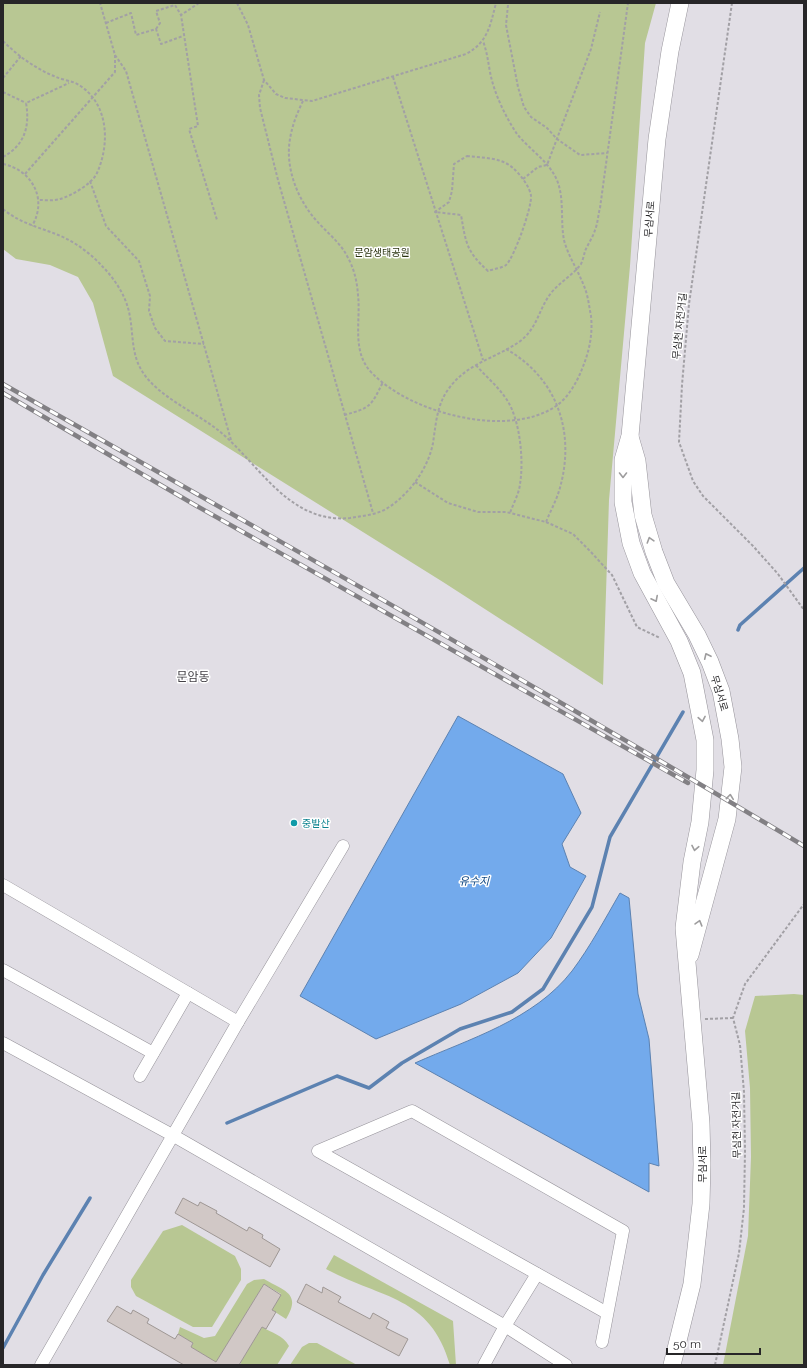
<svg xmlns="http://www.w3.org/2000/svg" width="807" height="1368" font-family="Raleway,'Noto Sans KR',sans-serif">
<rect width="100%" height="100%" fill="#e1dee5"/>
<g fill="#b8c793">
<path d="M3 3H656L645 43 630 266 609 500 603 685 443 582 113 376 93 303 78 277 50 265 16 259 3 249Z"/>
<path d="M794 994 804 995V1365H723L748 1236 751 1157 750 1088 745 1031 755 996Z"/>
<path d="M182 1225 235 1256 241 1269V1280L212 1327H193L136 1296 131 1287V1280L163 1231Z"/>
<path d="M334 1255 453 1321 456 1365H450C430 1295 381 1299 326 1269Z"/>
<path d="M264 1279C284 1291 302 1293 286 1319L272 1310 281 1294 264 1284 220 1356V1364L200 1365 206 1356 191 1347 193 1343 178 1334 180 1327 204 1338 215 1336 247 1284 254 1280Z"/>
<path d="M262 1327C272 1333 283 1335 289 1346L277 1365H243L240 1363Z"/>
<path d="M309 1343H317L357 1365H290L302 1347Z"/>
</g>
<g fill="#73aaec" stroke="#5c82b1">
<path d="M458 716 563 774 581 813 562 844 570 867 586 876 551 938 518 973 461 1004 376 1039 300 996Z"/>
<path d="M620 893 629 898 638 994 649 1039 659 1166 649 1163V1192L415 1063C469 1039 534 1020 572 971 590 947 605 919 620 893Z"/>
</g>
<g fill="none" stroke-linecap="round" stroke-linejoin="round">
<g stroke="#5c82b1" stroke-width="3.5">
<path d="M738 630 740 625 804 568"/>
<path d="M227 1123 337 1076 369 1088 402 1063 460 1029 512 1012 543 989 592 907 610 837 683 712"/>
<path d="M3 1348 43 1275 90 1198"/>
</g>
</g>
<g fill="#d1c8c6" stroke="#9e9794">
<path d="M183 1198 198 1206 200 1202 217 1211 216 1213 247 1231 249 1227 263 1235 262 1238 280 1249 270 1267 175 1213Z"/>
<path d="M264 1284 281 1295 272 1310 276 1312 266 1329 262 1327 239 1365H184L107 1321 117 1306 131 1314 133 1310 149 1319 147 1323 175 1339 178 1334 193 1343 191 1347 216 1362Z"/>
<path d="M306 1284 322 1293 323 1287 341 1297 338 1302 370 1319 373 1313 389 1322 386 1328 408 1339 399 1356 297 1302Z"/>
</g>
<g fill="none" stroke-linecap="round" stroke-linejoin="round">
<defs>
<g id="street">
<path d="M3 885 238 1022 41 1365"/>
<path d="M3 970 153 1053"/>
<path d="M238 1022 343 846"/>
<path d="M3 1043 174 1136 505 1326 566 1365"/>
<path d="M140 1076 188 993"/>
<path d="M602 1342 623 1231 412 1111 318 1151 607 1313"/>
<path d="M484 1365 505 1326 537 1274"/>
</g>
<g id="secondary">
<path d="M630 437 637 461 643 515 654 552 666 583 697 635 710 662 721 691 730 739 733 767 727 819 690 955"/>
<path d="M672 1365 692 1284 701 1204 702 1164 701 1123 684 928 692 862 700 822 705 770V740L692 673 679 641 642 573 631 543 623 502V460L630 436 657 139 670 51 680 3"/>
</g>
</defs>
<use href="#street" stroke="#96939a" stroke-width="13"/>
<use href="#secondary" stroke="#96939a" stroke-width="18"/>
<g stroke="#a2a0a5" stroke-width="2" stroke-dasharray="3 2" stroke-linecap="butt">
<path d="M199 3 181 15 198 126 189 129 217 220"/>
<path d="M237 3 248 25 264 80 276 94 285 98 312 101 466 54C488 42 490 26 496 3"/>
<path d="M732 3 689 304 682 385 679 442 693 481 703 496 753 546 778 574 804 610"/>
<path d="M508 5 506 25 518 87 524 107 531 117 547 128 557 139 580 155 607 153"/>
<path d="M106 23 131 13 136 35 156 29 161 44 183 36"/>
<path d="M156 29 160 23 156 11 175 5 181 15"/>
<path d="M3 41C18 56 36 69 56 77 63 80 73 81 79 85 109 104 110 144 97 173 92 184 71 196 60 199 53 201 45 200 38 200"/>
<path d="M115 55 126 71 231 440"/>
<path d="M393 77 483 360"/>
<path d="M3 78 21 56"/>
<path d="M264 80 259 95 260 108 278 180 373 513"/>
<path d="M3 92 26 103"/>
<path d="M303 101C297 113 292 126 290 139 285 167 297 198 315 219 325 231 340 242 347 256 354 268 357 281 358 295 361 321 351 352 372 373 410 413 508 439 556 406 568 398 577 382 582 369 589 352 593 335 591 316 589 306 588 295 584 286 578 270 568 256 564 240 560 220 565 197 556 178 547 160 529 149 517 134 505 116 494 93 490 72 488 61 487 52 483 41"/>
<path d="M467 156C482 158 501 157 513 168 520 174 530 187 531 196 532 207 514 258 506 265 502 268 493 269 488 271 466 251 466 243 461 215L435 212 449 202 452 191 454 164Z"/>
<path d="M3 157C25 145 30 126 26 103L69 83"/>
<path d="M3 164C32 170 48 199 32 226"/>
<path d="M25 174 115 72V55L100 3"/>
<path d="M523 179 538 167 547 165 591 49 600 12"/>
<path d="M90 181 106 226 139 261 150 296 149 311 155 328 165 341 204 344"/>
<path d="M3 209C22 225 44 228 65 238 79 245 92 255 102 266 113 277 124 293 128 308 134 329 130 352 142 371 157 396 195 412 218 430 259 463 288 524 350 518 362 516 375 515 386 509 409 495 428 469 433 443 436 423 437 403 450 387 468 363 496 358 519 342 538 328 538 310 551 293 560 282 573 275 581 264 583 260 584 255 585 251 588 244 593 237 595 230 598 223 598 215 600 208L628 3"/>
<path d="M476 365C486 377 498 386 507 400 520 420 524 460 520 484 519 494 513 504 510 513"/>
<path d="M344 415C371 408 371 406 383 382"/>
<path d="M415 482 448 503 478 512H506L546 522C550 512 556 501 559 491 576 435 559 379 506 349"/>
<path d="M546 522 573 534 590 551 612 575 637 627 660 638"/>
<path d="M705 1019 733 1018"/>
<path d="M715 1365 739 1253 744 1208 745 1151 744 1092 740 1045 733 1018 745 984 804 904"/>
</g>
<use href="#street" stroke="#fff" stroke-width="12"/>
<use href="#secondary" stroke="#fff" stroke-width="17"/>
<defs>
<g id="rail">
<path d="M3 384C271 536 540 688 804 846"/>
<path d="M3 393 195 505 688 783"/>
</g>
</defs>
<use href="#rail" stroke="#828084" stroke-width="4.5"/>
<use href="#rail" stroke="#fff" stroke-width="3" stroke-dasharray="9" stroke-linecap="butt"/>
</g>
<defs><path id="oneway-chevron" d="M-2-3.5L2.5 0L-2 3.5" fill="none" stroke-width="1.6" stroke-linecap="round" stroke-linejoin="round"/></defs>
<g stroke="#9e9d9e">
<use href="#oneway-chevron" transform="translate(623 475) rotate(90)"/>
<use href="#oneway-chevron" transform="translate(650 540) rotate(-107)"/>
<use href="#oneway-chevron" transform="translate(655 599) rotate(63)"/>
<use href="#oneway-chevron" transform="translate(707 656) rotate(-115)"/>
<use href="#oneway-chevron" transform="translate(702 719) rotate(80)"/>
<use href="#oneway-chevron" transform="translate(730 797) rotate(-84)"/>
<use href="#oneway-chevron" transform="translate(695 848) rotate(101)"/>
<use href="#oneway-chevron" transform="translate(699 923) rotate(-74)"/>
</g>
<circle fill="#0f9aa8" stroke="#fff" stroke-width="1.5" cx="294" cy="823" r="4"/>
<g text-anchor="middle" stroke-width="3" stroke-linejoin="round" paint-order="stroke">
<g font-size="10" fill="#272628" stroke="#fff">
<text transform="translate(649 219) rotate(-85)" y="4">무심서로</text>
<text transform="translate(679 326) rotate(-84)" y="4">무심천 자전거길</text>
<text transform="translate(720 693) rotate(73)" y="4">무심서로</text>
<text transform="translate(736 1125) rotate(-91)" y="4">무심천 자전거길</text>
<text transform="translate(702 1164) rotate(-90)" y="4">무심서로</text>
</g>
<g font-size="10" fill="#2a330f" stroke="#fff">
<text x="382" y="256">문암생태공원</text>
</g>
<g font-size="10" fill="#0d838f" stroke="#fff" text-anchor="start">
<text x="302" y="827">중발산</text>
</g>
<g font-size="11" font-style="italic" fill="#0f4782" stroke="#fff">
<text x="474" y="885">유수지</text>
</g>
<g font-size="12" fill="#434046" stroke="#fff">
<text x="193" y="681">문암동</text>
</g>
</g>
<rect width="807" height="1368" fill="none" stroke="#272628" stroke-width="8"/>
<path d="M667 1348v6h93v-6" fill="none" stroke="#272628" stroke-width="2"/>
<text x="673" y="1348" font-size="12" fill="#272628" stroke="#ffffff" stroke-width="3" paint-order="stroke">50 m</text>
</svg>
